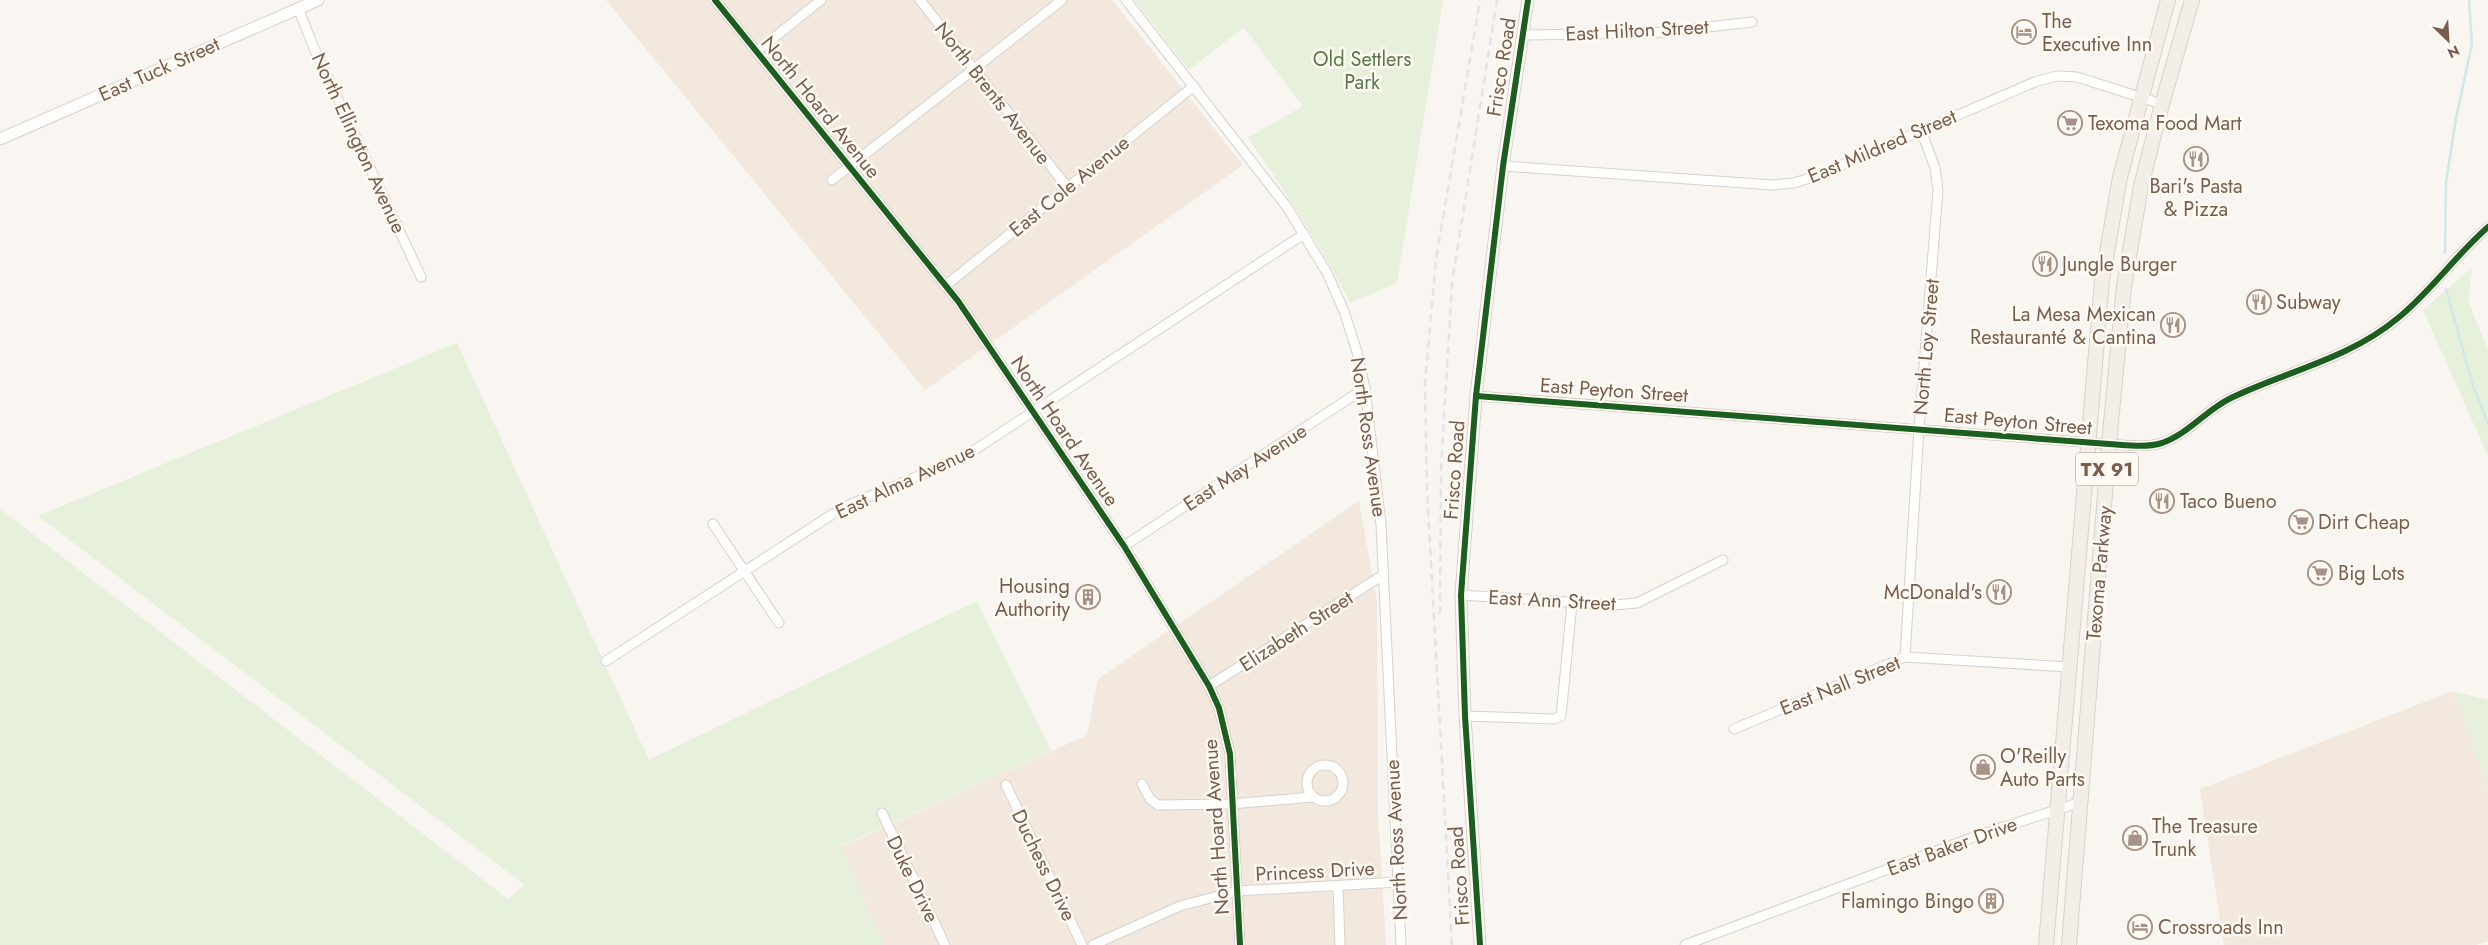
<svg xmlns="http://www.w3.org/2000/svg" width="2488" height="945" font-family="Jost,sans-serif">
<rect width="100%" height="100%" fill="#f9f5f0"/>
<g fill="#f2e8de">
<path d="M606 0H1112L1243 165 925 390Z"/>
<path d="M1359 501 1377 602 1378 813 1386 945H884L841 847 1087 735 1098 679Z"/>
<path d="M2453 691 2488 787V941L2476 945H2224L2200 789Z"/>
</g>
<g fill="#e7f0db">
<path d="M1134 0H1443L1397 283 1350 303C1320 245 1286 192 1248 138L1303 106 1244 27 1189 70Z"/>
<path d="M2472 268 2468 300 2488 351V456L2423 310Z"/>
<path d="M457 343 649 760 977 601 1051 751 841 846 884 945H0V509L508 899 525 885 38 516Z"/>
<path d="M2453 691 2488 700V787Z"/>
</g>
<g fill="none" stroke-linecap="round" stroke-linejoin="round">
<g stroke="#d0e8ea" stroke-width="2.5">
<path d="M2445 253 2446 183 2456 118 2472 44 2469 0"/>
<path d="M2446 289 2473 386 2488 424"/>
</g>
<defs>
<g id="minor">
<path d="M715 0 958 301 1124 546 1209 686 1219 708 1230 754 1240 945"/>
<path d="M920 0 1067 187"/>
<path d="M1126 0 1287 207 1327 273 1344 311 1357 352 1365 388 1381 524 1401 945"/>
<path d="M298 8 314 48 421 277"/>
<path d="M1522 35 1654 33 1752 22"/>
<path d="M756 52 821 0"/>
<path d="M1503 166 1773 185 1794 183 1816 176 2037 81 2058 76 2077 77 2162 104"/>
<path d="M832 180 1062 0"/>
<path d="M945 286 1194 86"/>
<path d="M1476 396 2109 444C2126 445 2145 448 2162 443 2188 434 2206 410 2231 398 2287 371 2349 359 2398 318 2431 291 2456 255 2488 227"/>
<path d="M713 524 779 623"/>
<path d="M1124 546 1365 388"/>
<path d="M1461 595 1614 605 1637 603 1723 560"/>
<path d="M1905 657 1919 429 1938 190 1935 168 1921 130"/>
<path d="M606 661 842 508C887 488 933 472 976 449L1304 234"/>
<path d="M1209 686 1383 575"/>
<path d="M1465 716 1554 719 1561 716 1572 603"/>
<path d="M1734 729 1905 657 2069 667"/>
<circle cx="1325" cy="783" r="18"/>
<path d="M1142 784 1150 799 1158 805 1231 804 1313 797"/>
<path d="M1006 785 1082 945"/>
<path d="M882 813 945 945"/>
<path d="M1338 886 1340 945"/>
<path d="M1093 945 1180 906 1237 891 1399 882"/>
<path d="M1685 945 1982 834 2081 802"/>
</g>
<g id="tertiary">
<path d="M0 139 318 0"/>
<path d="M1480 945 1465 716 1461 595 1476 396 1503 166 1528 0"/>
</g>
<g id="primary">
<path d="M2046 945 2102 281 2120 177 2168 0"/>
<path d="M2069 945 2109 444 2124 286 2141 186 2162 104 2192 0"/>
</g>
</defs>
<use href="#minor" stroke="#d7d1cb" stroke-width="11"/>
<use href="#tertiary" stroke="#d7d1cb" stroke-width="13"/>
<use href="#primary" stroke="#dad1cc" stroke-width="16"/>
<use href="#minor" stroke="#fefefd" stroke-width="9"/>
<use href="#tertiary" stroke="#fefefd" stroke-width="11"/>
<use href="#primary" stroke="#f3eee8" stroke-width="14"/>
<g stroke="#e6e3e7" stroke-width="2.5" stroke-dasharray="8 5" stroke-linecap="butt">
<path d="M1440 614 1441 468 1452 283 1497 0"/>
<path d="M1452 945 1427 490 1425 382 1436 259 1480 0"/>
</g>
<defs>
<g id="cycleway">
<path d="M715 0 958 301 1124 546 1209 686 1219 708 1230 754 1240 945"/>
<path d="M1476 396 2109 444C2126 445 2145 448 2162 443 2188 434 2206 410 2231 398 2287 371 2349 359 2398 318 2431 291 2456 255 2488 227"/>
<path d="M1480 945 1465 716 1461 595 1476 396 1503 166 1528 0"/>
</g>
</defs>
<use href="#cycleway" stroke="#fffaf3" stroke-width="9"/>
<use href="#cycleway" stroke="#1b5e20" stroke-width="6"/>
</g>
<defs>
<symbol id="hotel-ring" viewBox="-11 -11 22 22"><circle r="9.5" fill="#fffaf3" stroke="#a69286" stroke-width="1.5"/><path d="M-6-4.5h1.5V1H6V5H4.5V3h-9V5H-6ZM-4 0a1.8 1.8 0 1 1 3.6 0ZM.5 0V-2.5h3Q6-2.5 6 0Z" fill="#a69286"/></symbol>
<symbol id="supermarket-ring" viewBox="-11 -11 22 22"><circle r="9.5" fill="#fffaf3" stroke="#a69286" stroke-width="1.5"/><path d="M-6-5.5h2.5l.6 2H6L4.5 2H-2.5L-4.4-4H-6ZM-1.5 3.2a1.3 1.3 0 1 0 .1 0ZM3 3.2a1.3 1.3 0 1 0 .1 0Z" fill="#a69286"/></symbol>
<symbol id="restaurant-ring" viewBox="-11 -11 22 22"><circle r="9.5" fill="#fffaf3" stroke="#a69286" stroke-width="1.5"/><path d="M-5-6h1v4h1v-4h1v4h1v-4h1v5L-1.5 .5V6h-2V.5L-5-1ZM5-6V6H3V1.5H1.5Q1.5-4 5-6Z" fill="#a69286"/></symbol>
<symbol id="building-ring" viewBox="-11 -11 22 22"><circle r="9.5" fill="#fffaf3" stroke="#a69286" stroke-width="1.5"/><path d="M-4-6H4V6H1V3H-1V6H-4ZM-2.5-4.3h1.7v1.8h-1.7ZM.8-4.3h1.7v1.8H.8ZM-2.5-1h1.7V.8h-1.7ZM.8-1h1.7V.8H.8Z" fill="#a69286"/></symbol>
<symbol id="shop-ring" viewBox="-11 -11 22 22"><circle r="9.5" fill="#fffaf3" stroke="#a69286" stroke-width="1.5"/><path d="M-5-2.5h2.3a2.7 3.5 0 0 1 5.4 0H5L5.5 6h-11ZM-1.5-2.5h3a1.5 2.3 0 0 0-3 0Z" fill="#a69286"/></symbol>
</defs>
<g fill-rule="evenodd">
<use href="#hotel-ring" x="2010" y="18" width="28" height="28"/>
<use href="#supermarket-ring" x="2056" y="109" width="28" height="28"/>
<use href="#restaurant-ring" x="2182" y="145" width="28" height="28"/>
<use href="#restaurant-ring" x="2031" y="250" width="28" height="28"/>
<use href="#restaurant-ring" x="2245" y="288" width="28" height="28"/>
<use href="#restaurant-ring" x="2159" y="311" width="28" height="28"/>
<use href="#restaurant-ring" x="2148" y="487" width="28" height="28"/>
<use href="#supermarket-ring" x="2287" y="508" width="28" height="28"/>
<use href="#supermarket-ring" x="2306" y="559" width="28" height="28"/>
<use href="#restaurant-ring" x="1985" y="578" width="28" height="28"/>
<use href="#building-ring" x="1074" y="583" width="28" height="28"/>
<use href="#shop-ring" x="1969" y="753" width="28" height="28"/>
<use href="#shop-ring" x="2121" y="824" width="28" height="28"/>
<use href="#building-ring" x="1977" y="887" width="28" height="28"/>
<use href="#hotel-ring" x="2126" y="913" width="28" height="28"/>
</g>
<g text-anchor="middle" stroke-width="5" stroke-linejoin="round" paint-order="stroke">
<rect fill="#fffaf3" stroke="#a28b7f" stroke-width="1" x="2076" y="452.5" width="62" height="33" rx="4"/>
<g font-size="19" font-weight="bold" fill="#7a5c4d">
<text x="2107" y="476">TX 91</text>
</g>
<g font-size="20" fill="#7a5c4d" stroke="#fffaf3" text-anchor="start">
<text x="2042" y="28">The<tspan x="2042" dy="23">Executive Inn</tspan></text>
<text x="2088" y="130">Texoma Food Mart</text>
<text x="2196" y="193" text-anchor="middle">Bari's Pasta<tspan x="2196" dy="23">&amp; Pizza</tspan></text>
<text x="2062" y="271">Jungle Burger</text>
<text x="2276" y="309">Subway</text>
<text x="2156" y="321" text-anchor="end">La Mesa Mexican<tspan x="2156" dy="23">Restauranté &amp; Cantina</tspan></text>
<text x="2180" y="508">Taco Bueno</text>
<text x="2318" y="529">Dirt Cheap</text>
<text x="2338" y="580">Big Lots</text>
<text x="1070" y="593" text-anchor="end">Housing<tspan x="1070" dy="23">Authority</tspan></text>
<text x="1982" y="599" text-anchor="end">McDonald's</text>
<text x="2000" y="763">O'Reilly<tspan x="2000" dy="23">Auto Parts</tspan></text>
<text x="2152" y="833">The Treasure<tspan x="2152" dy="23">Trunk</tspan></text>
<text x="1974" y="908" text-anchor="end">Flamingo Bingo</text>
<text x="2158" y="934">Crossroads Inn</text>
</g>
<g font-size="20" fill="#7a5c4d" stroke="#fffaf3">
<text transform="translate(1637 30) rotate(-3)" y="7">East Hilton Street</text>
<text transform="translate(1501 67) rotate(-81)" y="7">Frisco Road</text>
<text transform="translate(159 69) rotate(-24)" y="7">East Tuck Street</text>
<text transform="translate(993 93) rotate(52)" y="7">North Brents Avenue</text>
<text transform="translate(821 107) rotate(51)" y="7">North Hoard Avenue</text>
<text transform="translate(359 143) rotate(65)" y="7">North Ellington Avenue</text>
<text transform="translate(1882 146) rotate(-23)" y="7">East Mildred Street</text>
<text transform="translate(1069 186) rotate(-39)" y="7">East Cole Avenue</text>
<text transform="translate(1926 347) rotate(-85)" y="7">North Loy Street</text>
<text transform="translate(1614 390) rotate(4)" y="7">East Peyton Street</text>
<text transform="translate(2018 421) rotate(5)" y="7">East Peyton Street</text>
<text transform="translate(1065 431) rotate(56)" y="7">North Hoard Avenue</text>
<text transform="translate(1369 437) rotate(82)" y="7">North Ross Avenue</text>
<text transform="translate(1245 467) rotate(-33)" y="7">East May Avenue</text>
<text transform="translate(1454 470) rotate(-86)" y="7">Frisco Road</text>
<text transform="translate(905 481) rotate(-25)" y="7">East Alma Avenue</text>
<text transform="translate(2099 573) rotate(-85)" y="7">Texoma Parkway</text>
<text transform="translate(1552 600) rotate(3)" y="7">East Ann Street</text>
<text transform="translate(1296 631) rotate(-33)" y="7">Elizabeth Street</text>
<text transform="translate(1840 685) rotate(-22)" y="7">East Nall Street</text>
<text transform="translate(1216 827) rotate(-94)" y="7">North Hoard Avenue</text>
<text transform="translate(1396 840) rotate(-93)" y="7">North Ross Avenue</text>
<text transform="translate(1952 846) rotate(-20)" y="7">East Baker Drive</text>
<text transform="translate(1044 865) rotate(64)" y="7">Duchess Drive</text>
<text transform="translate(1315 871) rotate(-3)" y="7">Princess Drive</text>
<text transform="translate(1459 876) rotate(-94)" y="7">Frisco Road</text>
<text transform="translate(913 879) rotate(64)" y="7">Duke Drive</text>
</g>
<g font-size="20" fill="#537a41" stroke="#fffaf3">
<text x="1362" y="66">Old Settlers<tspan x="1362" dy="23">Park</tspan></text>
</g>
</g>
<g transform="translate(2448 40) rotate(155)" stroke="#fffaf3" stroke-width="4" paint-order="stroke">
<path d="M0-4L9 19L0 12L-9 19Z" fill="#7a5c4d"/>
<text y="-8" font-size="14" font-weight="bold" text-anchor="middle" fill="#7a5c4d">N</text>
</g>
</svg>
